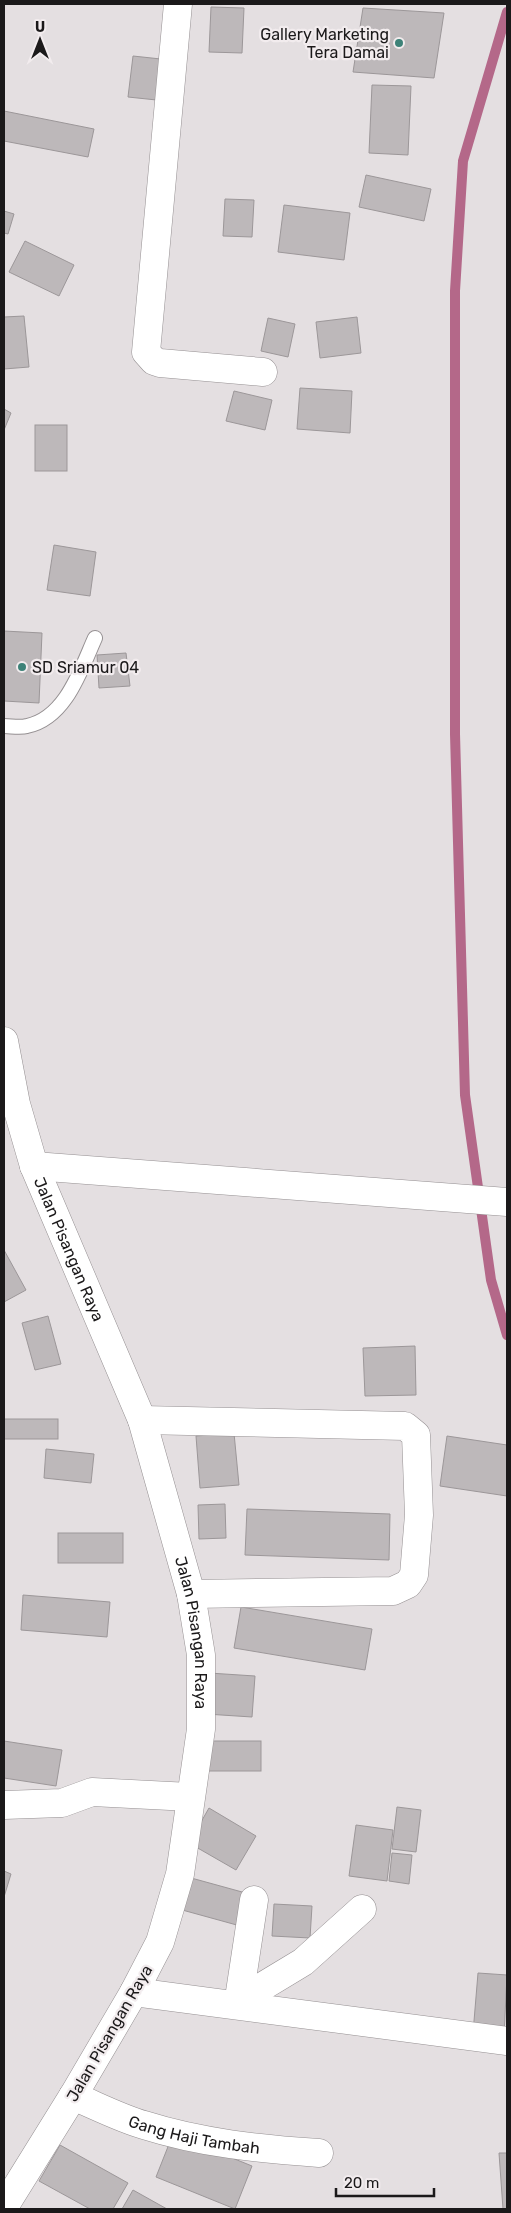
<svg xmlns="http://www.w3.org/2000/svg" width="511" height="2213" font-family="Rubik,sans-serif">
<rect width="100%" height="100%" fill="#e4dfe1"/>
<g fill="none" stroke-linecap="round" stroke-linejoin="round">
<path stroke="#b46889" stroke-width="10" d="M507 12 463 161 455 291V734L465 1095 491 1280 507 1335"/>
</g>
<g fill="#bdb8ba" stroke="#9c9799">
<path d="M211 7 244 8 242 53 209 52Z"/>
<path d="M363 8 444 13 434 78 353 72Z"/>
<path d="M133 56 170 60 166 101 128 97Z"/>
<path d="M372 85 411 86 408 155 369 153Z"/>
<path d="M4 111 94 129 88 157 4 141Z"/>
<path d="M366 175 431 189 424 221 359 207Z"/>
<path d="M225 199 254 200 252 237 223 236Z"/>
<path d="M284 205 350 213 344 260 278 252Z"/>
<path d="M4 211 14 214 8 234 4 233Z"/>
<path d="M25 241 74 265 59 296 9 272Z"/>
<path d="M24 316 29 367 4 369V317Z"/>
<path d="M357 317 361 353 320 358 316 322Z"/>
<path d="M268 318 295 324 288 357 261 351Z"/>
<path d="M300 388 352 391 350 433 297 429Z"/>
<path d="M234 391 272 400 265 430 226 421Z"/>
<path d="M4 409 11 413 4 430Z"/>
<rect x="35" y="425" width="32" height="46"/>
<path d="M54 545 96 552 90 596 47 590Z"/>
<path d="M4 631 42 633 39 703 4 701Z"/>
<path d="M126 653 130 686 99 688 97 655Z"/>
<path d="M4 1250 26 1290 4 1302Z"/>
<path d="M48 1316 61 1364 35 1370 22 1323Z"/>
<path d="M415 1346 416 1395 365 1396 363 1348Z"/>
<rect x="4" y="1419" width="54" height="20"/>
<path d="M234 1433 239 1485 200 1488 196 1436Z"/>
<path d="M447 1436 507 1445V1496L440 1486Z"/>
<path d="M46 1449 94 1454 91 1483 44 1478Z"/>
<path d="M225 1504 226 1538 199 1539 198 1505Z"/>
<path d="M247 1509 390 1514 389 1560 245 1555Z"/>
<rect x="58" y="1533" width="65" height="30"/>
<path d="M23 1595 110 1602 107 1637 21 1630Z"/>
<path d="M241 1607 372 1629 365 1670 234 1648Z"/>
<path d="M209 1673 255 1676 252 1717 206 1714Z"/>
<path d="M4 1741 62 1750 56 1786 4 1778Z"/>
<rect x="200" y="1741" width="61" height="30"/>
<path d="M397 1807 421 1810 416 1852 392 1849Z"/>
<path d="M209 1808 256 1836 236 1870 189 1843Z"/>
<path d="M356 1825 393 1830 387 1881 349 1876Z"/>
<path d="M392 1853 412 1855 409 1884 389 1881Z"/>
<path d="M4 1871 11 1874 4 1897Z"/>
<path d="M184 1876 253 1895 244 1927 175 1908Z"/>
<path d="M274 1904 312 1906 310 1938 272 1936Z"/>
<path d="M478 1973 507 1975 504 2036 473 2033Z"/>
<path d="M173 2134 252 2166 235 2209 156 2177Z"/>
<path d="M60 2145 128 2183 113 2209H90L39 2181Z"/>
<path d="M499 2153H507V2209H503Z"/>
<path d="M133 2190 167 2209H122Z"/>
</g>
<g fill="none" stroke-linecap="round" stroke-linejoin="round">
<defs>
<path id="lane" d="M4 726C11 726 20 728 27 726 66 718 81 669 95 638"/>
<g id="street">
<path d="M178 4 146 352 154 361 160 363 263 372"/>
<path d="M34 1166 507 1202"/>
<path d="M142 1420 405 1426 416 1435 419 1515 414 1575 408 1584 393 1591 191 1594"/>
<path d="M4 1805 62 1803 92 1792 190 1797"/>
<path d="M134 1992 507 2041"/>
<path d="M240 2000 303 1962 362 1909"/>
<path d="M238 2005 254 1900"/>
<path id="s1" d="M73 2096C97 2106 120 2118 144 2125 201 2143 260 2149 319 2153"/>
</g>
<g id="secondary">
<path id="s2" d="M4 1041 16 1104 34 1166 142 1420 191 1594 201 1655V1729L180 1874 160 1942 134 1992 73 2096 4 2207"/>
</g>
</defs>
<use href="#lane" stroke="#959092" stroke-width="16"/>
<use href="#street" stroke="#959092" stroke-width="29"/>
<use href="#secondary" stroke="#959092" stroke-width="29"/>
<use href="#lane" stroke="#fff" stroke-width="14"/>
<use href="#street" stroke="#fff" stroke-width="28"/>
<use href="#secondary" stroke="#fff" stroke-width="28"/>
</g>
<g fill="#3d8278" stroke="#f2ecee" stroke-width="2">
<circle cx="399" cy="43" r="5"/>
<circle cx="22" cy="667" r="5"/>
</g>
<g text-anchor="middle" stroke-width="4.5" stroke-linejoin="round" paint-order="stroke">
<g font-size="16" fill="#1b191a" stroke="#f2ecee" text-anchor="end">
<text x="389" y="40">Gallery Marketing<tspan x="389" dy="18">Tera Damai</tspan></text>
<text x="32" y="673" text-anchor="start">SD Sriamur 04</text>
</g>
<g font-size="16" fill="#1b191a" stroke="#f2ecee">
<text dy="6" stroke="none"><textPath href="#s2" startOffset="219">Jalan Pisangan Raya</textPath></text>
<text dy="6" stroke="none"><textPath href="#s2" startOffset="624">Jalan Pisangan Raya</textPath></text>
<text transform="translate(109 2033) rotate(-60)" y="6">Jalan Pisangan Raya</text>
<text dy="6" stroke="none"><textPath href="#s1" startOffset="128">Gang Haji Tambah</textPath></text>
</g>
</g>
<rect width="511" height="2213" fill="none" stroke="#1b191a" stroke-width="10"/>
<g transform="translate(40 40)" stroke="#f2ecee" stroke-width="4" paint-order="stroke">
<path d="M0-4L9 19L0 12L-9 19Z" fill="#1b191a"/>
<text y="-8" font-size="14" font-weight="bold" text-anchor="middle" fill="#1b191a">U</text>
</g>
<path d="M336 2188v8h98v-8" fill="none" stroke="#1b191a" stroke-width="2.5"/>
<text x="344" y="2188" font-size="15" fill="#1b191a" stroke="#f2ecee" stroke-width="4" paint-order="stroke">20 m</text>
</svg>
